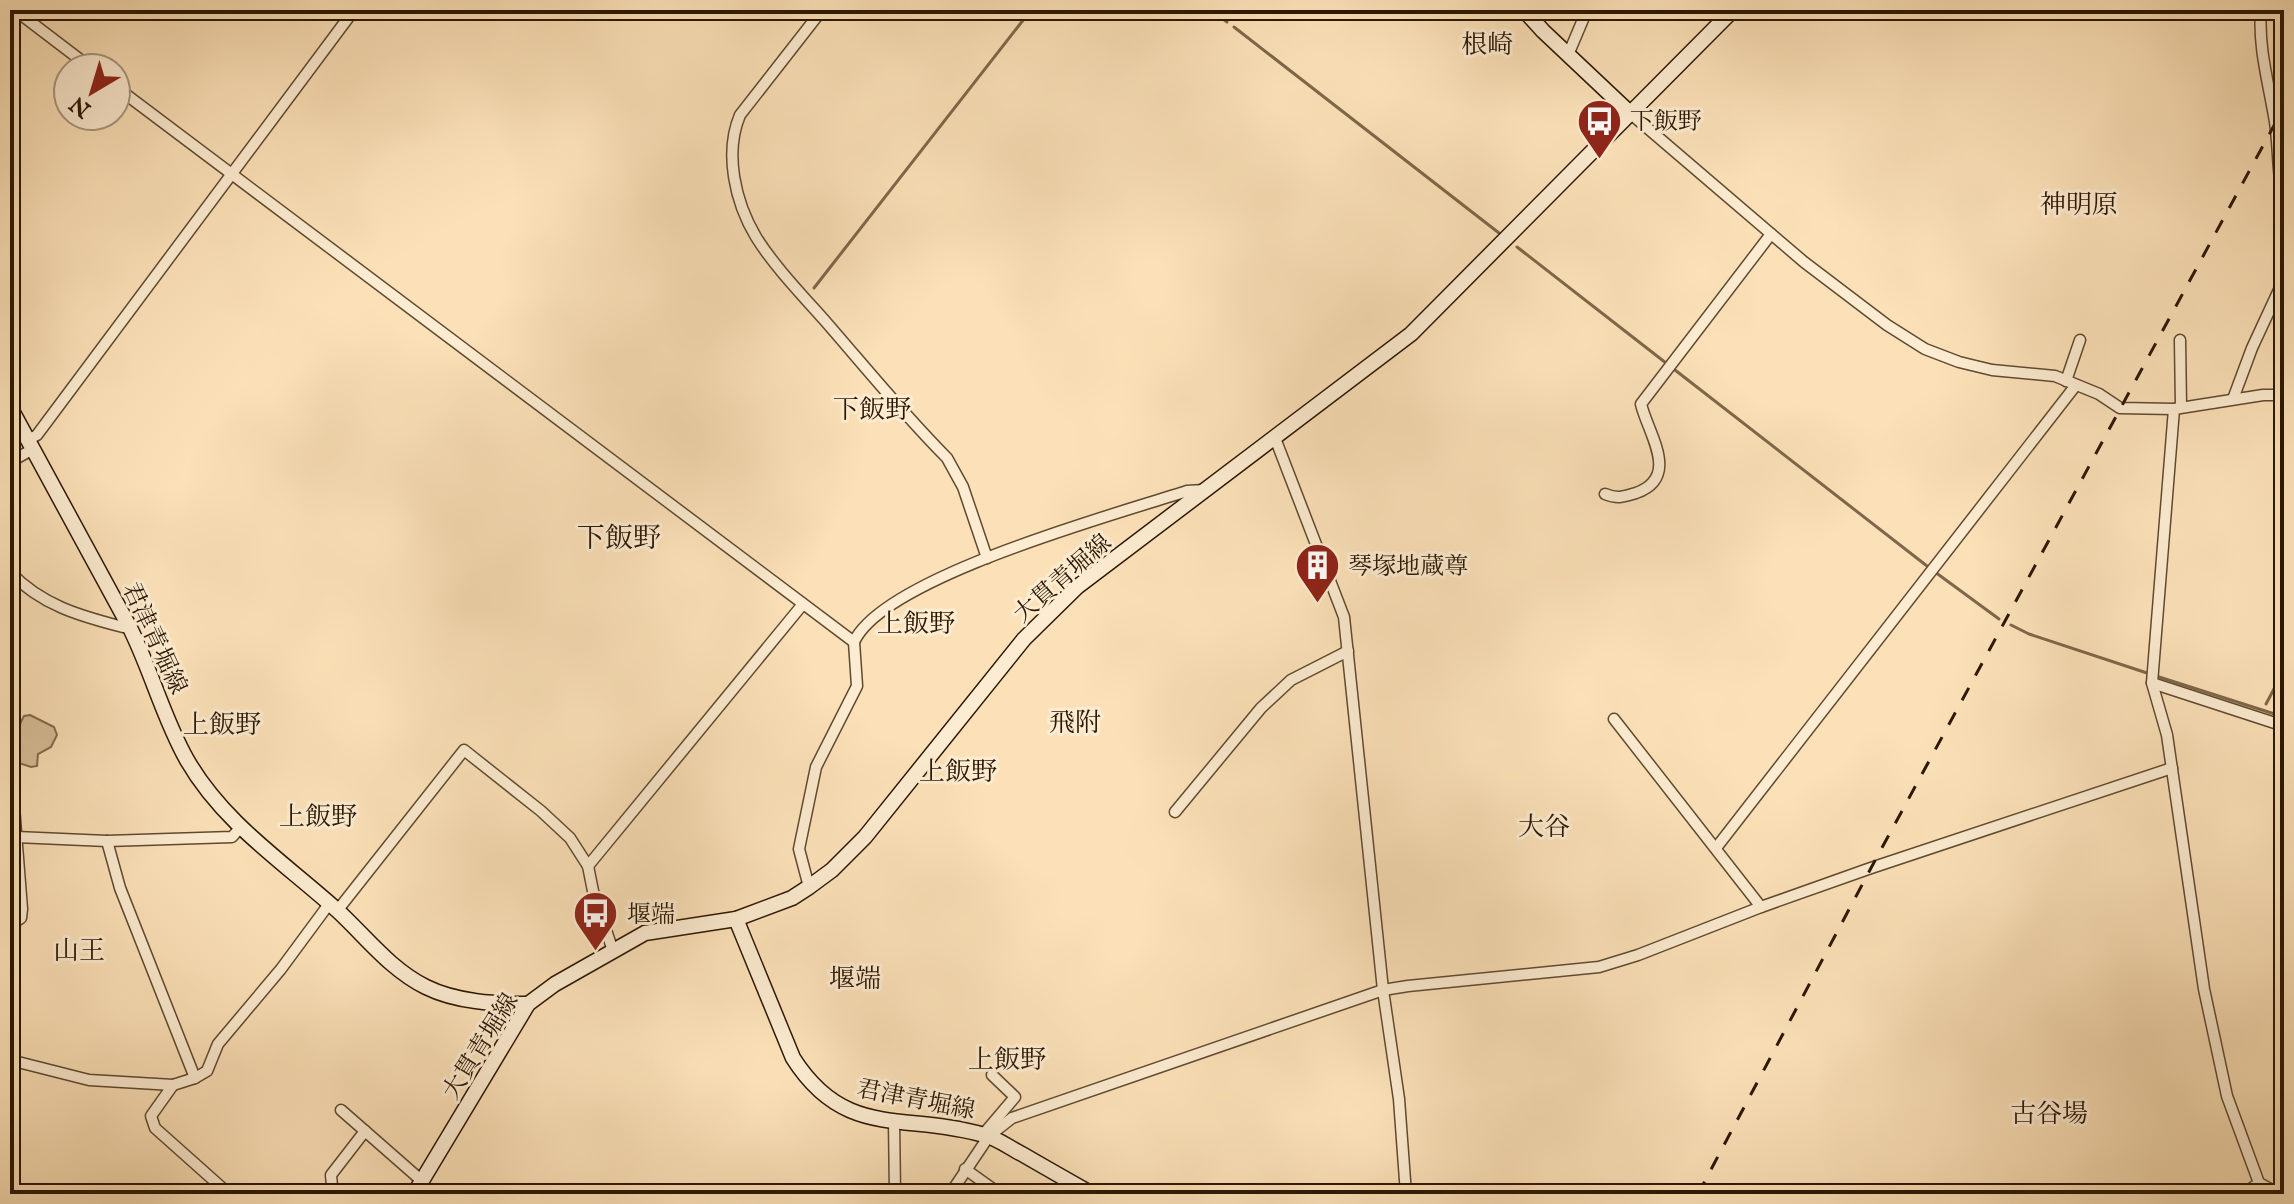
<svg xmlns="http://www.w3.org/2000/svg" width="2294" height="1204" font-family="'IM FELL English','Noto Serif JP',serif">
<rect width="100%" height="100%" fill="#fce1b8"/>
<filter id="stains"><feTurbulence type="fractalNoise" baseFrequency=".0025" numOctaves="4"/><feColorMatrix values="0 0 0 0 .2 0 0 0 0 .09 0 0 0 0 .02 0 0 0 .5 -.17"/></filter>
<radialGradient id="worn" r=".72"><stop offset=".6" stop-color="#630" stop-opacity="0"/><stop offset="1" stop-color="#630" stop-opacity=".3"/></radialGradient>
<path fill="#d8bf99" stroke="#826b4e" stroke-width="2" d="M30 715 54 727 57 735 51 747 38 754 37 766 31 767 19 763C12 749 17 728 24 716Z"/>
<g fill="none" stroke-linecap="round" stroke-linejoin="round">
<g stroke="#7e674a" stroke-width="3">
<path d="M1074 10 1077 12 1079 10"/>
<path d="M1212 10 1227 22"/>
<path d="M1234 27 1499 233"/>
<path d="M1517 247 1666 363"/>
<path d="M814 288 1031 10"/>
<path d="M1675 370 1927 566"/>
<path d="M1935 572 1999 619"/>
<path d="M2011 625 2029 634 2147 673"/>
<path d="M2156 676 2284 717"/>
<path d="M2266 704 2284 670"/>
</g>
<defs>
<g id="street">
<path d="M15 10 91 68"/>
<path d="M822 10 740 115C724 153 735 202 756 237 774 266 803 296 826 322 866 368 904 415 947 458L963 487 987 558"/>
<path d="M2261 10C2258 49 2269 84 2275 122 2279 149 2277 176 2284 203"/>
<path d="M1568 55 1587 10"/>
<path d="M116 87 854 642"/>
<path d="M1631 114 1804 262 1887 325 1925 349 1959 362 1992 370 2055 376 2099 394 2120 408 2174 409 2263 395H2284"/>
<path d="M2180 340 2181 407"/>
<path d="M2066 381 2080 340"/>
<path d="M2233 399 2252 348 2284 279"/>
<path d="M2174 409 2152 683 2167 735 2204 989 2227 1096 2259 1183 2279 1194"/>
<path d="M1275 438 1344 617 1383 990 1399 1099 1406 1194"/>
<path d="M28 440 37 435 354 10"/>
<path d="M10 462 33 449"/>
<path d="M1605 494C1618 499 1623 497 1636 493 1681 477 1648 434 1641 404L1771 234"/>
<path d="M10 572C41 605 80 616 123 627L129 626"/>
<path d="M2152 683 2284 726"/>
<path d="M1614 719 1761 907"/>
<path d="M10 756 22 909 21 918 10 925"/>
<path d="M1175 812 1261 708 1291 680 1348 651"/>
<path d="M16 837 107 841 232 837 240 828"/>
<path d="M107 841 120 888 195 1078"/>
<path d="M1716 848 2076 385"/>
<path d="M588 866 803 604"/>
<path d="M809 887 799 849 816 767 857 686 854 642C883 577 1117 514 1187 491L1204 490"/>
<path d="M337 911 464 750 541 811 570 838 588 866 593 891 613 951"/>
<path d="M10 1060 89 1080 173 1085 195 1078 207 1071 218 1044 281 969 329 904"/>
<path d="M173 1085 151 1116 155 1128 229 1194"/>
<path d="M341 1110 365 1131"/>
<path d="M894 1121 895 1194"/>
<path d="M987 1130 1015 1097 992 1075"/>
<path d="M965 1169 1000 1194"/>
<path d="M342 1194 332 1186 331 1175 365 1131 422 1181"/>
<path d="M950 1194 989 1136 1012 1118 1383 990 1408 986 1599 967 1638 955 1761 907 1871 868 2172 768"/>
<path d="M2243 1194 2259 1183"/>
</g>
<g id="secondary">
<path d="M1524 10 1543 31 1631 114"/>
<path d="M10 407 129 626C151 669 163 718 187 760 224 824 285 863 338 911 366 937 391 970 426 987 456 1002 495 1004 528 1004"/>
<path d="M736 919 793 1058C845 1140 905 1112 984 1135 997 1138 1010 1148 1022 1154 1046 1168 1069 1181 1092 1194"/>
<path d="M414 1194 528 1004 555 984 645 933 736 919 792 898 809 887 832 870 865 837 1024 639 1077 587 1411 334 1733 10"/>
</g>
</defs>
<use href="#street" stroke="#5f4a30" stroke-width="13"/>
<use href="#secondary" stroke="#2b1703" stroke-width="17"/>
<use href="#street" stroke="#fdecd1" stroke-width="10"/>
<use href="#secondary" stroke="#fdecd1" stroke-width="14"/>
<path stroke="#2b1703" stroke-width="3" stroke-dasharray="14 14" stroke-linecap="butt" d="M1698 1194 1871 868 2284 107"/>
</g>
<defs>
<symbol id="bus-pin" viewBox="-11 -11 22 30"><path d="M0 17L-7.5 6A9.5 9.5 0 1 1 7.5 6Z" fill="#8f2418" stroke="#fdecd1"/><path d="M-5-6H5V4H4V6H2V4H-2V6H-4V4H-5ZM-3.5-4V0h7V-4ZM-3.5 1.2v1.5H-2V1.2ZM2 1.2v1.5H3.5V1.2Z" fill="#fff"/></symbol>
<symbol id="building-pin" viewBox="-11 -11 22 30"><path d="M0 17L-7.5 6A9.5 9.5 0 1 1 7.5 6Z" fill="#8f2418" stroke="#fdecd1"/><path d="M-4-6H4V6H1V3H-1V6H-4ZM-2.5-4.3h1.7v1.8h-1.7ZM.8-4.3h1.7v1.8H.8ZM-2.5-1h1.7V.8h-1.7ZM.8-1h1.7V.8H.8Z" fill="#fff"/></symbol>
</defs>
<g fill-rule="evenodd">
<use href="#bus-pin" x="1574" y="96" width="51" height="69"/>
<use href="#building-pin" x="1292" y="540" width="51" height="69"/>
<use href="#bus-pin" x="570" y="888" width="51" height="69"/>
</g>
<g text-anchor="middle" stroke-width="6" stroke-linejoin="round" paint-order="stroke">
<g font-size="24" fill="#2b1703" stroke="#fdecd1" text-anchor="start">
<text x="1630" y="129">下飯野</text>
<text x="1348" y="574">琴塚地蔵尊</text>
<text x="627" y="922">堰端</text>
</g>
<g font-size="24" fill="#2b1703" stroke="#fdecd1">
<text transform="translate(1062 578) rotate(-41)" y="8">大貫青堀線</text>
<text transform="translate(155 638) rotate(65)" y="8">君津青堀線</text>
<text transform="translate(480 1046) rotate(-58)" y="8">大貫青堀線</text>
<text transform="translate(916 1099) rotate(11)" y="8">君津青堀線</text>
</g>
<g font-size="26" fill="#2b1703" stroke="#fdecd1">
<text x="1487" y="53">根崎</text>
<text x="2079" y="213">神明原</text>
<text x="872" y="418">下飯野</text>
<text x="916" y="632">上飯野</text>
<text x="1075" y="731">飛附</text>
<text x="222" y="733">上飯野</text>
<text x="958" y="780">上飯野</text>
<text x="318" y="825">上飯野</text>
<text x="1544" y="835">大谷</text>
<text x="79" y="959">山王</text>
<text x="855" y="987">堰端</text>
<text x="1007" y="1068">上飯野</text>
<text x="2049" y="1122">古谷場</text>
</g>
<g font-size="28" fill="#2b1703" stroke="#fdecd1">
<text x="619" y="547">下飯野</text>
</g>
</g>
<rect width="2294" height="1204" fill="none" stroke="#fce1b8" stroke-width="40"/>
<rect x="12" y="12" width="2270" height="1180" fill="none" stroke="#2b1703" stroke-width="4"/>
<rect x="20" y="20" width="2254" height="1164" fill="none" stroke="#2b1703" stroke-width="2"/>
<g transform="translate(92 92) rotate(218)"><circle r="38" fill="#fdecd1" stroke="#a9977f" stroke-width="2"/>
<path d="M0-6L14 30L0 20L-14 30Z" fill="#8f2418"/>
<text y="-12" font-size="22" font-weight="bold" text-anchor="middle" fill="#2b1703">N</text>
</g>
<rect width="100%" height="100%" filter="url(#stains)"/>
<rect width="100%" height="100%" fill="url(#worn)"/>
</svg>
